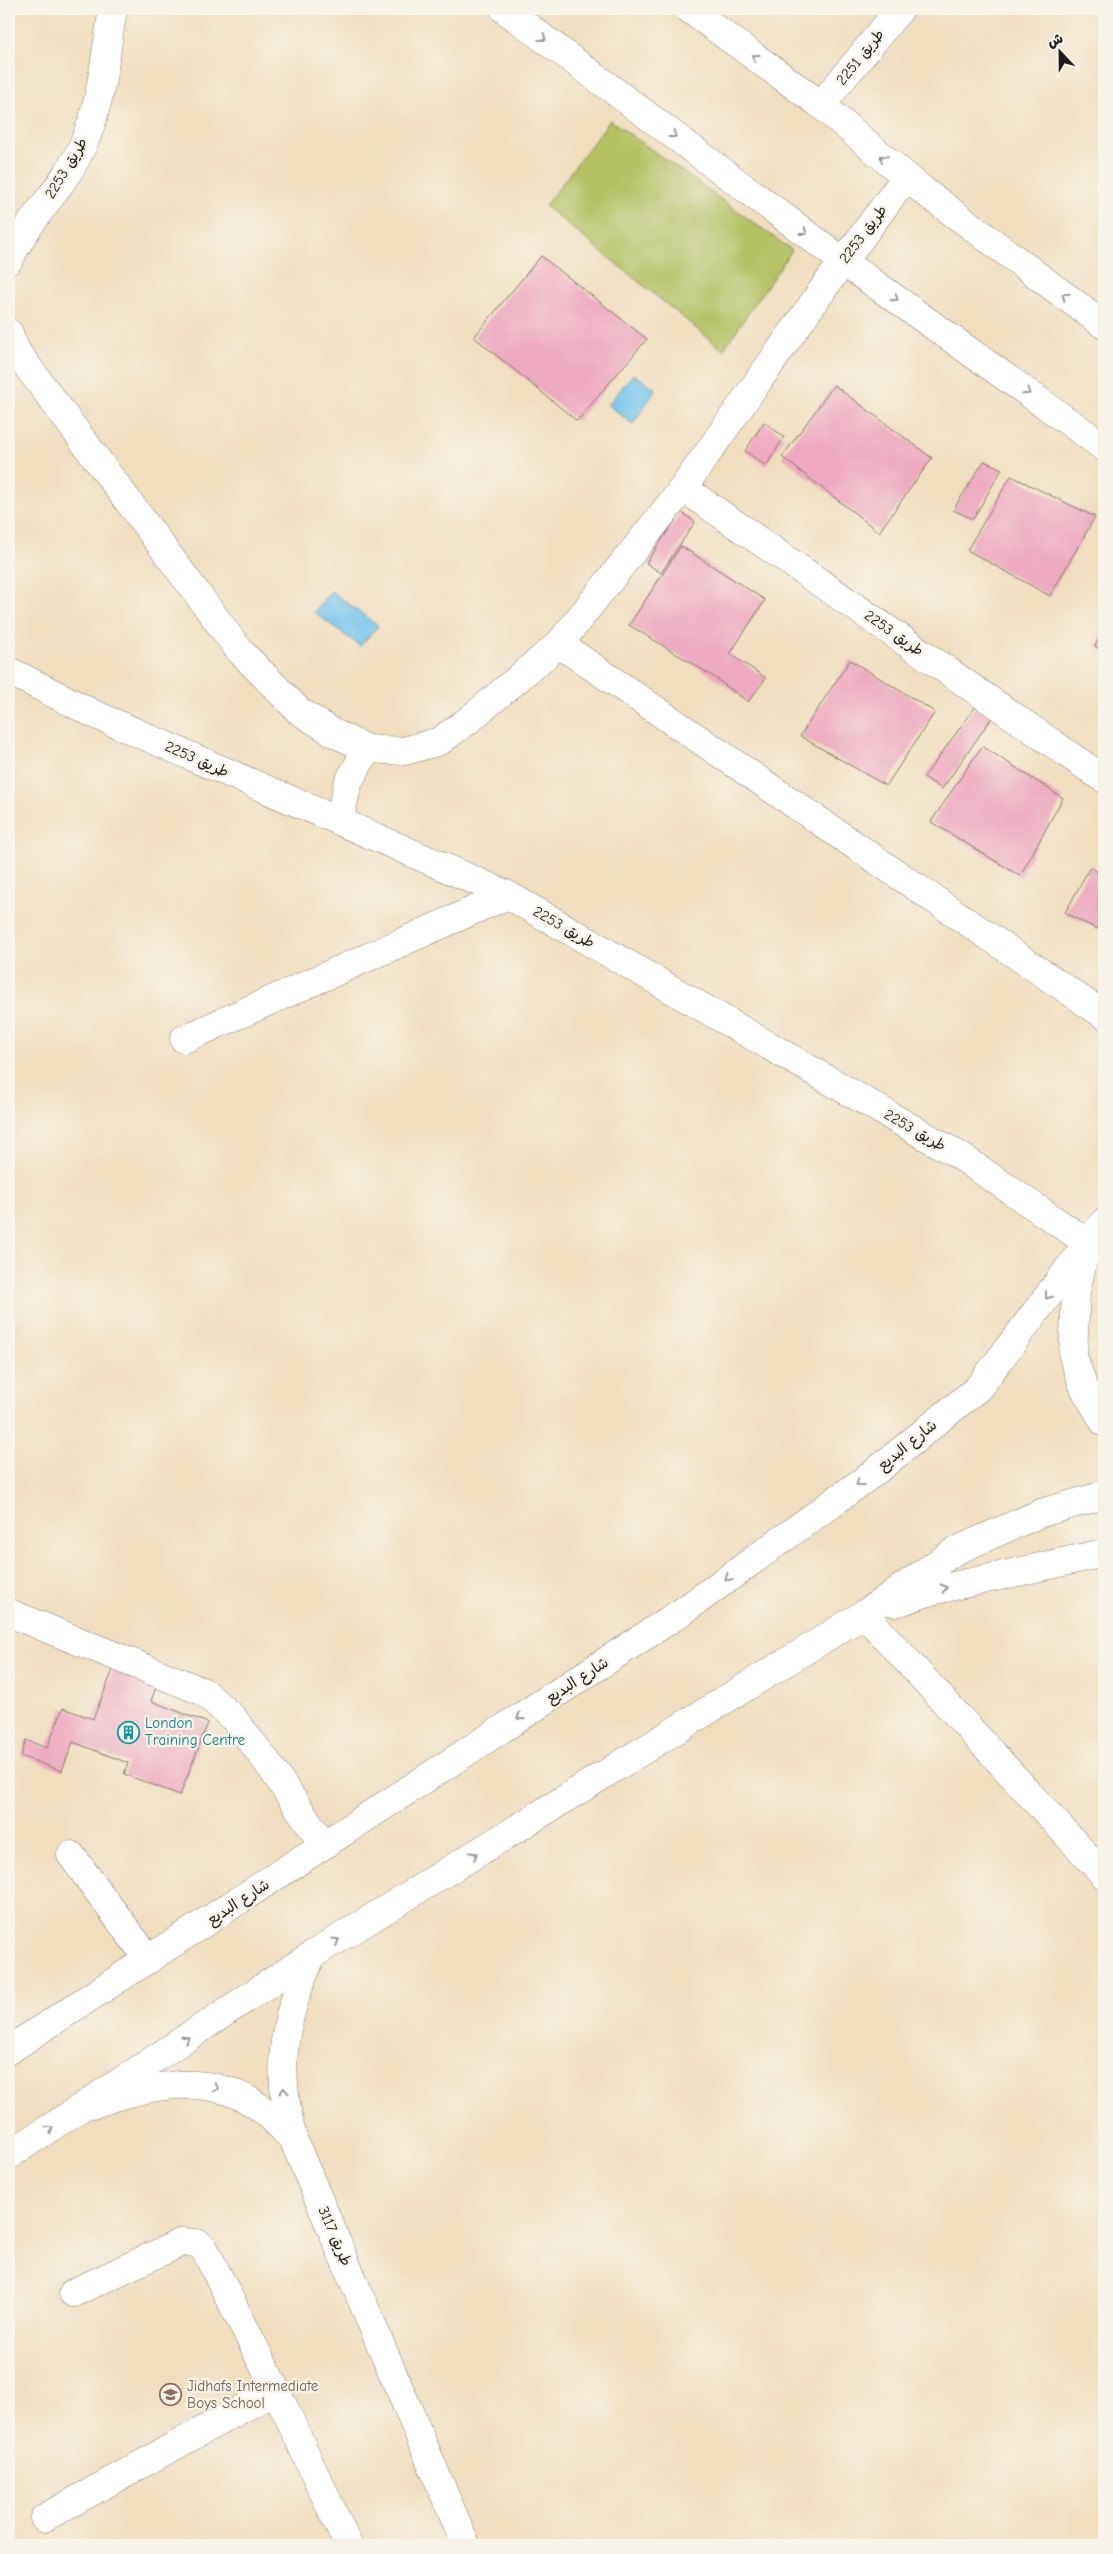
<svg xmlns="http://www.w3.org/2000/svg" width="1113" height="2554" font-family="'Comic Neue','Playpen Sans Arabic',sans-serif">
<rect width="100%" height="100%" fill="#f7f3e8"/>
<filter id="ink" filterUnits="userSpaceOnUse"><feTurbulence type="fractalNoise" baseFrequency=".02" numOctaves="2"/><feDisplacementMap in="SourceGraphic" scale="10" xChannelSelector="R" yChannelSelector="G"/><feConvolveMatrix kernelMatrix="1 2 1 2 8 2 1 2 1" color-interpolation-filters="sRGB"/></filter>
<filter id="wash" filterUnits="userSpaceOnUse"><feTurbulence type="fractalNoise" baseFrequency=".0096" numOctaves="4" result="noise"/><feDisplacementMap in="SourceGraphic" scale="20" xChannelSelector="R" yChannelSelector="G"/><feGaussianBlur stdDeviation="1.12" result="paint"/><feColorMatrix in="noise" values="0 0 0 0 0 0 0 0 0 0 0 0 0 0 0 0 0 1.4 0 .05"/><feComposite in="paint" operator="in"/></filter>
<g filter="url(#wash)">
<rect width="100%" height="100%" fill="#f0debf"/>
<path fill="#b3c164" stroke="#686e40" d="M610 120 792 250 723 350 545 206Z"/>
<g fill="#70c3ec" stroke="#467084">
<path d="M633 374 656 389 633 424 608 405Z"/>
<path d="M331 591 378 626 360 646 314 612Z"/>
</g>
<g id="blocks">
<g fill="#eda9c0">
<path d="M541 256 647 339 577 421 474 337Z"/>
<path d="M834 385 932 458 879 532 782 457Z"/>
<path d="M764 422 784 437 766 466 745 451Z"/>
<path d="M984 461 1002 469 973 519 953 510Z"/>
<path d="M1011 476 1095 517 1050 596 967 550Z"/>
<path d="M681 512 695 522 661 573 646 563Z"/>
<path d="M681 546 765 600 730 654 766 678 748 702 714 677 629 625Z"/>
<path d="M1104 631V652L1095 646Z"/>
<path d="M850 660 935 712 886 786 800 736Z"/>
<path d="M982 698 998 709 942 789 924 777Z"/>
<path d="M982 746 1063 798 1020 876 931 822Z"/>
<path d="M1090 867 1104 876V916L1097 929 1065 913Z"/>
<path d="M113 1670 156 1687 151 1701 208 1723 180 1795 124 1774 128 1763 73 1742 62 1771 21 1756 26 1740 47 1748 63 1708 93 1719Z"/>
</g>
</g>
</g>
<g filter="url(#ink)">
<use href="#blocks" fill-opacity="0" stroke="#867d6e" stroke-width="1"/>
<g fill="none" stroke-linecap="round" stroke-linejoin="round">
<defs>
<g id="minor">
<path d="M504 9 855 270 1104 447"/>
<path d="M689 9 821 105 921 189 1104 325"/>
<path d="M821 105 900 9"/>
<path d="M9 260C28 219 63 188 82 147 102 105 105 54 113 9"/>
<path d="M9 333 16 351 240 651 299 711 334 733 367 749 404 751 440 741 470 719 559 644 683 488 823 289 906 177"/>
<path d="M683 488 1104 779"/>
<path d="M559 644 1104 1015"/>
<path d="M9 671 94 714 508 895 960 1156 1088 1243"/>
<path d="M339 821 348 783 367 749"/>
<path d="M184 1039 508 895"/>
<path d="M9 1613 204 1692 233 1718 267 1762 324 1845"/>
<path d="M864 1614 1104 1875"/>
<path d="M71 1855 149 1960"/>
<path d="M94 2104C148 2085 210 2071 259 2107 271 2116 282 2128 293 2139L466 2545"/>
<path d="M293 2139C275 2067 282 2022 312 1955"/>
<path d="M73 2293 182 2242 197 2243 204 2248 276 2390 348 2545"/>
<path d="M44 2518 276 2390"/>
</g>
<g id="major">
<path d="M1104 1222 1088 1243 1076 1290 1073 1356 1084 1388 1104 1422"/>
<path d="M896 1603 931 1591 1104 1553"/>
<path d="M9 2050 683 1611 875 1472 978 1388 1088 1243"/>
<path d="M9 2155 312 1955 864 1614 955 1551 1041 1513 1104 1495"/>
</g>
</defs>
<use href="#minor" stroke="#867d6e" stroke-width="29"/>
<use href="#major" stroke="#867d6e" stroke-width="29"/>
<use href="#minor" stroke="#fff" stroke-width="28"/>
<use href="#major" stroke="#fff" stroke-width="28"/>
</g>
<defs><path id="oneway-chevron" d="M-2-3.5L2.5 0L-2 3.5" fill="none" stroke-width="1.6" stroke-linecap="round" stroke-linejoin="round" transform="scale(1.25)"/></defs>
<g stroke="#999">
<use href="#oneway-chevron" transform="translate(543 38) rotate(37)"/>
<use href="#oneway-chevron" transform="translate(755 57) rotate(-144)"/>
<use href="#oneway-chevron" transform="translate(673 135) rotate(37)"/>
<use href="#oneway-chevron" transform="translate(883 158) rotate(-140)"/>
<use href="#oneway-chevron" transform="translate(804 232) rotate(37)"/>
<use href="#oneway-chevron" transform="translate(1065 296) rotate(-143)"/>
<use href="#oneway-chevron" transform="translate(895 298) rotate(35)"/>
<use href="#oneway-chevron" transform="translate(1027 392) rotate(35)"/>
<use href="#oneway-chevron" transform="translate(1048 1296) rotate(127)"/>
<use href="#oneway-chevron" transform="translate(859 1483) rotate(144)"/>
<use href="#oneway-chevron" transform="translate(728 1578) rotate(144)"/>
<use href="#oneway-chevron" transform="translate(944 1588) rotate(-13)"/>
<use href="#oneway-chevron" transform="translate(520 1717) rotate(147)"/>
<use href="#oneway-chevron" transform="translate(474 1855) rotate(-32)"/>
<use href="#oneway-chevron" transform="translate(336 1941) rotate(-32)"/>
<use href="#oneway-chevron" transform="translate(186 2039) rotate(-34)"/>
<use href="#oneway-chevron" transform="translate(216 2088) rotate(13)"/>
<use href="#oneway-chevron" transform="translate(284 2091) rotate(-93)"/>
<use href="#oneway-chevron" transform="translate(50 2129) rotate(-33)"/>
</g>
</g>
<defs>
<symbol id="building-ring" viewBox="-11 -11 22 22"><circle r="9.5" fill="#f7f3e8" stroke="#0f9aa8" stroke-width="1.5"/><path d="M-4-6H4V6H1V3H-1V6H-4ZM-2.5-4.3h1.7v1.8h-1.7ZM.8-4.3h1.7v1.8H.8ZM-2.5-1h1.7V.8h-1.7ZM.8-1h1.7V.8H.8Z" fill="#0f9aa8"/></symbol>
<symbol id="school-ring" viewBox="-11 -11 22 22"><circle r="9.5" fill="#f7f3e8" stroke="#8d6e63" stroke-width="1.5"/><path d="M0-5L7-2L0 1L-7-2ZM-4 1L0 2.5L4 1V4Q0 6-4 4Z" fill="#8d6e63"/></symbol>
</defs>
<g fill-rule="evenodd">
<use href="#building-ring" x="116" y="1720" width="25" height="25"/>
<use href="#school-ring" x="158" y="2382" width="25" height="25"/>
</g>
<g text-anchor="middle" stroke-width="4.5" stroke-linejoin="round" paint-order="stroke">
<g font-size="15" fill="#1c1c1c" stroke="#f7f3e8">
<text transform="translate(860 57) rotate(-51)" y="5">طريق 2251</text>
<text transform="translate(66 168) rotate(-59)" y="5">طريق 2253</text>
<text transform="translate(863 234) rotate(-53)" y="5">طريق 2253</text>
<text transform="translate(894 633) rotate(35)" y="5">طريق 2253</text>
<text transform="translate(197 759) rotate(24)" y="5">طريق 2253</text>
<text transform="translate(564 927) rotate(30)" y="5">طريق 2253</text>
<text transform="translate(915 1130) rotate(30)" y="5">طريق 2253</text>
<text transform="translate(907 1445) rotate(-39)" y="5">شارع البديع</text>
<text transform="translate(577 1680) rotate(-33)" y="5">شارع البديع</text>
<text transform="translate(238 1902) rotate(-33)" y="5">شارع البديع</text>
<text transform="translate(335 2236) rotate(67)" y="5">طريق 3117</text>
</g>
<g font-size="15" fill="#0d838f" stroke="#f7f3e8" text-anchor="start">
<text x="145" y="1728">London<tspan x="145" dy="17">Training Centre</tspan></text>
</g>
<g font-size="15" fill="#785e54" stroke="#f7f3e8" text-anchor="start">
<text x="187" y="2391">Jidhafs Intermediate<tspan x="187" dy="17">Boys School</tspan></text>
</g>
</g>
<rect width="1113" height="2554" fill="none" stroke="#f7f3e8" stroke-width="30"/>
<g transform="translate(1060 52) rotate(338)" stroke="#f7f3e8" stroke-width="4" paint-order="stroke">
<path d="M0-4L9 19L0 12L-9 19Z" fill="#1c1c1c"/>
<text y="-8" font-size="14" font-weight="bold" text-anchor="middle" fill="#1c1c1c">ش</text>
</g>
</svg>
